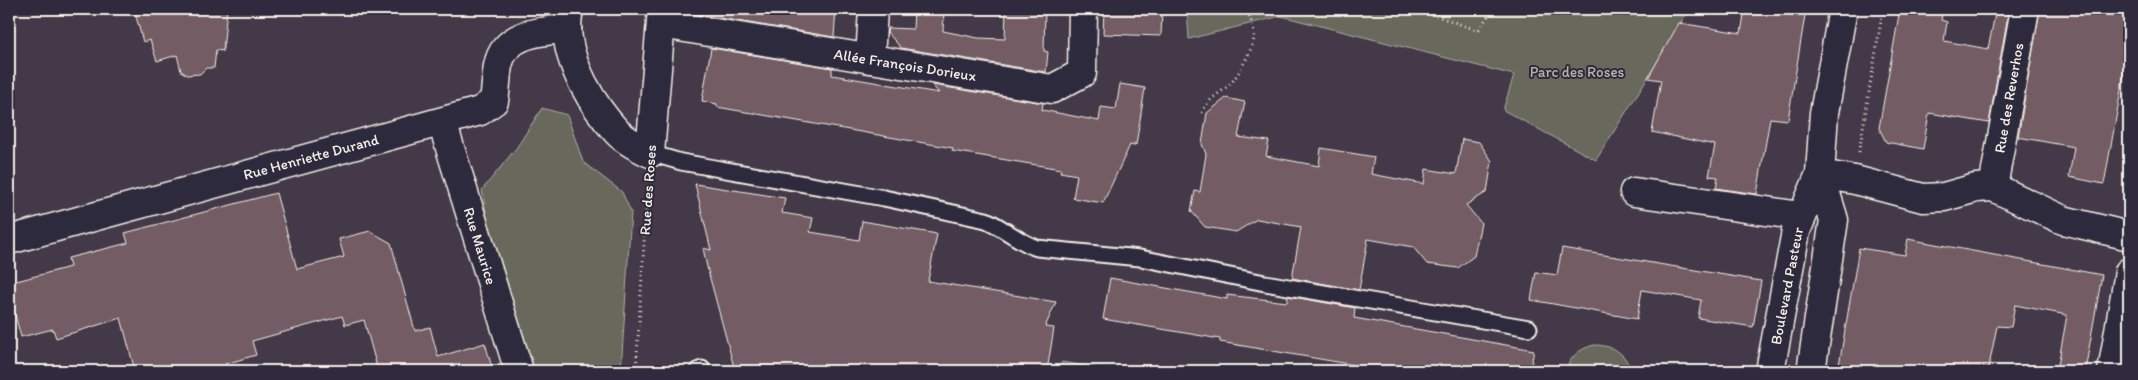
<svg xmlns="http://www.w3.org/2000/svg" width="2138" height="380" font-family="Itim,sans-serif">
<rect width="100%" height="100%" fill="#433948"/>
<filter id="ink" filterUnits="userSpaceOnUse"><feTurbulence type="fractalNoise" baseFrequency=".02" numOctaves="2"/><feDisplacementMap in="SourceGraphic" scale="10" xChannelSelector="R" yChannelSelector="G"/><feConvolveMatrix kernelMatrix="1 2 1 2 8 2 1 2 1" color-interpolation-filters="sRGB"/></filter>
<g filter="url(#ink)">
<g fill="#67695b" stroke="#aeada2">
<path d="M1187 9H1688C1686 18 1677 26 1673 35 1649 77 1622 118 1596 160L1503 110 1514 75 1281 16 1189 39Z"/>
<path d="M542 108 567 115 583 162 622 192 631 212 621 371H535L488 223 482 190 517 147Z"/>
<path d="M1594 345C1612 345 1627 353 1630 371H1565C1571 356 1579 349 1594 345Z"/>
<path d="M1062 362 1115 371H1057Z"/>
</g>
<g fill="#735c63" stroke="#f4f1e8">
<path d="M134 9H227L223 51 216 50 214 68H206L200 74 187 75 181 71 177 55 157 61 150 40 143 42Z"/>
<path d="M696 9H836L834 37 701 15Z"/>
<path d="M914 9H944L943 31 978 38 1005 39 1006 9H1045L1044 51 1048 52 1046 72 901 48 887 32 888 28 913 29Z"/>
<path d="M1104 9H1162L1161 36 1103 34Z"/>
<path d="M1745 9H1806L1788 120 1770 118 1757 194 1716 188 1718 177 1709 176 1715 145 1652 132 1661 80 1648 78 1679 23 1741 33Z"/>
<path d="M1900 9H1943L1941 20 1947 22 1944 41 1988 49 1996 9H2009L1989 123 1929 113 1923 149 1886 142 1879 128Z"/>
<path d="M2040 9H2129V46L2104 184 2069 177 2074 147 2018 137Z"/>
<path d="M711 48 832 68V75L939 93 932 85 1043 103 1042 110 1099 121 1101 107 1116 109 1120 84 1145 88 1136 145 1134 143V146L1130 145 1103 203 1073 198 1077 175 1060 172 1061 169 952 151 953 148 717 107V104L702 101Z"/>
<path d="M1226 98 1245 102 1238 137 1269 141 1266 156 1319 166 1321 148 1374 157 1371 174 1424 184 1426 169 1456 174 1462 139 1479 142 1492 161 1487 192 1466 205 1481 223 1474 256 1458 268 1427 264 1413 247 1368 239 1359 290 1292 278 1301 227 1257 219 1236 232 1205 227 1191 211 1195 191 1200 192 1206 154 1202 144 1207 113Z"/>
<path d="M695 184 785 198 782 213 813 218 810 232 859 240 862 221 937 234 928 281 1056 302 1045 327 1054 328 1047 371H735L707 267 703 248 711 250Z"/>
<path d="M276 193 297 269 344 257 339 239 370 231 391 243 415 331 430 327 438 357 485 343 493 371H378L364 320 345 325 342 316 252 341 256 355 225 364 227 371H135L121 318 56 338 53 329 21 337 14 311 9 312V283L70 267 68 258 128 243 125 233Z"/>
<path d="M1908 239 2102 275 2085 371H2057L2067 315 2015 305 2011 327 1997 326 1988 371H1838L1859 248 1905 255Z"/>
<path d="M1562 248 1761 281 1753 327 1698 318 1701 300 1642 290 1637 319 1531 300 1536 272 1557 275Z"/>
<path d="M1110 278 1227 299V295L1287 302 1288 296 1355 308 1354 318 1534 350 1530 371H1390L1220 342V339L1103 319Z"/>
</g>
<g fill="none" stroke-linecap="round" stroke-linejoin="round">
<defs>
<g id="service">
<path d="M650 153 681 162 884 198 986 220C1004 228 1019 242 1037 248L1140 258 1265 283 1529 328"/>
<path d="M698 371 702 369"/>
</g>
<g id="minor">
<path d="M569 9C568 15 567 22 567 28 568 65 593 106 617 132 626 141 638 147 650 153L662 9"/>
<path d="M661 24 1052 89 1082 73 1083 9"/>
<path d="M870 59 873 9"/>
<path d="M442 122 519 371"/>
<path d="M1820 174 1855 180 1923 198 1944 197 1976 188 1993 187 2063 220 2129 236"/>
<path d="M1993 187 2025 9"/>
<path d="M1634 192 1801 216"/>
<path d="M9 240 480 111 494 101C496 89 496 77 498 66 504 33 540 31 567 29"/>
<path d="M2112 371 2129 272"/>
</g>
<g id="tertiary">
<path d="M1770 371 1796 231 1820 174 1824 113 1843 9"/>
<path d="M1811 371 1834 220 1820 174"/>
</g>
</defs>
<use href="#service" stroke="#f4f1e8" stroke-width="19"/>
<use href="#minor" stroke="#f4f1e8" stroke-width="31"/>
<use href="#tertiary" stroke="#f4f1e8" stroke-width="31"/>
<g stroke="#f4f1e8" stroke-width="3" stroke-dasharray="1 4" stroke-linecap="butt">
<path d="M1417 9 1474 29H1479L1493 9"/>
<path d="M1202 113C1208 98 1220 94 1231 83 1238 76 1253 48 1254 38 1255 30 1250 16 1246 9"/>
<path d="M1859 152 1883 9"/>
<path d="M636 371 648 181"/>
</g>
<use href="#service" stroke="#2f2a3d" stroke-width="15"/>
<use href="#minor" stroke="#2f2a3d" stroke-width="28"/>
<use href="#tertiary" stroke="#2f2a3d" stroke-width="28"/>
</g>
</g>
<g text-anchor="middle" stroke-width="4" stroke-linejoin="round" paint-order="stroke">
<g font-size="15" fill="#f4f1e8" stroke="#2f2a3d">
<text transform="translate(905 65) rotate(9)" y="5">Allée François Dorieux</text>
<text transform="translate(2009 98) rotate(-80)" y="5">Rue des Reverhos</text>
<text transform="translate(311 157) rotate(-15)" y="5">Rue Henriette Durand</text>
<text transform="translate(648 190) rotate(-86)" y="5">Rue des Roses</text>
<text transform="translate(480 246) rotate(73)" y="5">Rue Maurice</text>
<text transform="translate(1787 286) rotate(-79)" y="5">Boulevard Pasteur</text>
</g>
<g font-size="15" fill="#b5b4a9" stroke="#2f2a3d">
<text x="1577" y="77">Parc des Roses</text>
</g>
</g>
<rect width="2138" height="380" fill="none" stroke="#2f2a3d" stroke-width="30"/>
<rect x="15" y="15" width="2108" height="350" fill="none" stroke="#f4f1e8" stroke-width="2" filter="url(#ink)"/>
</svg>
